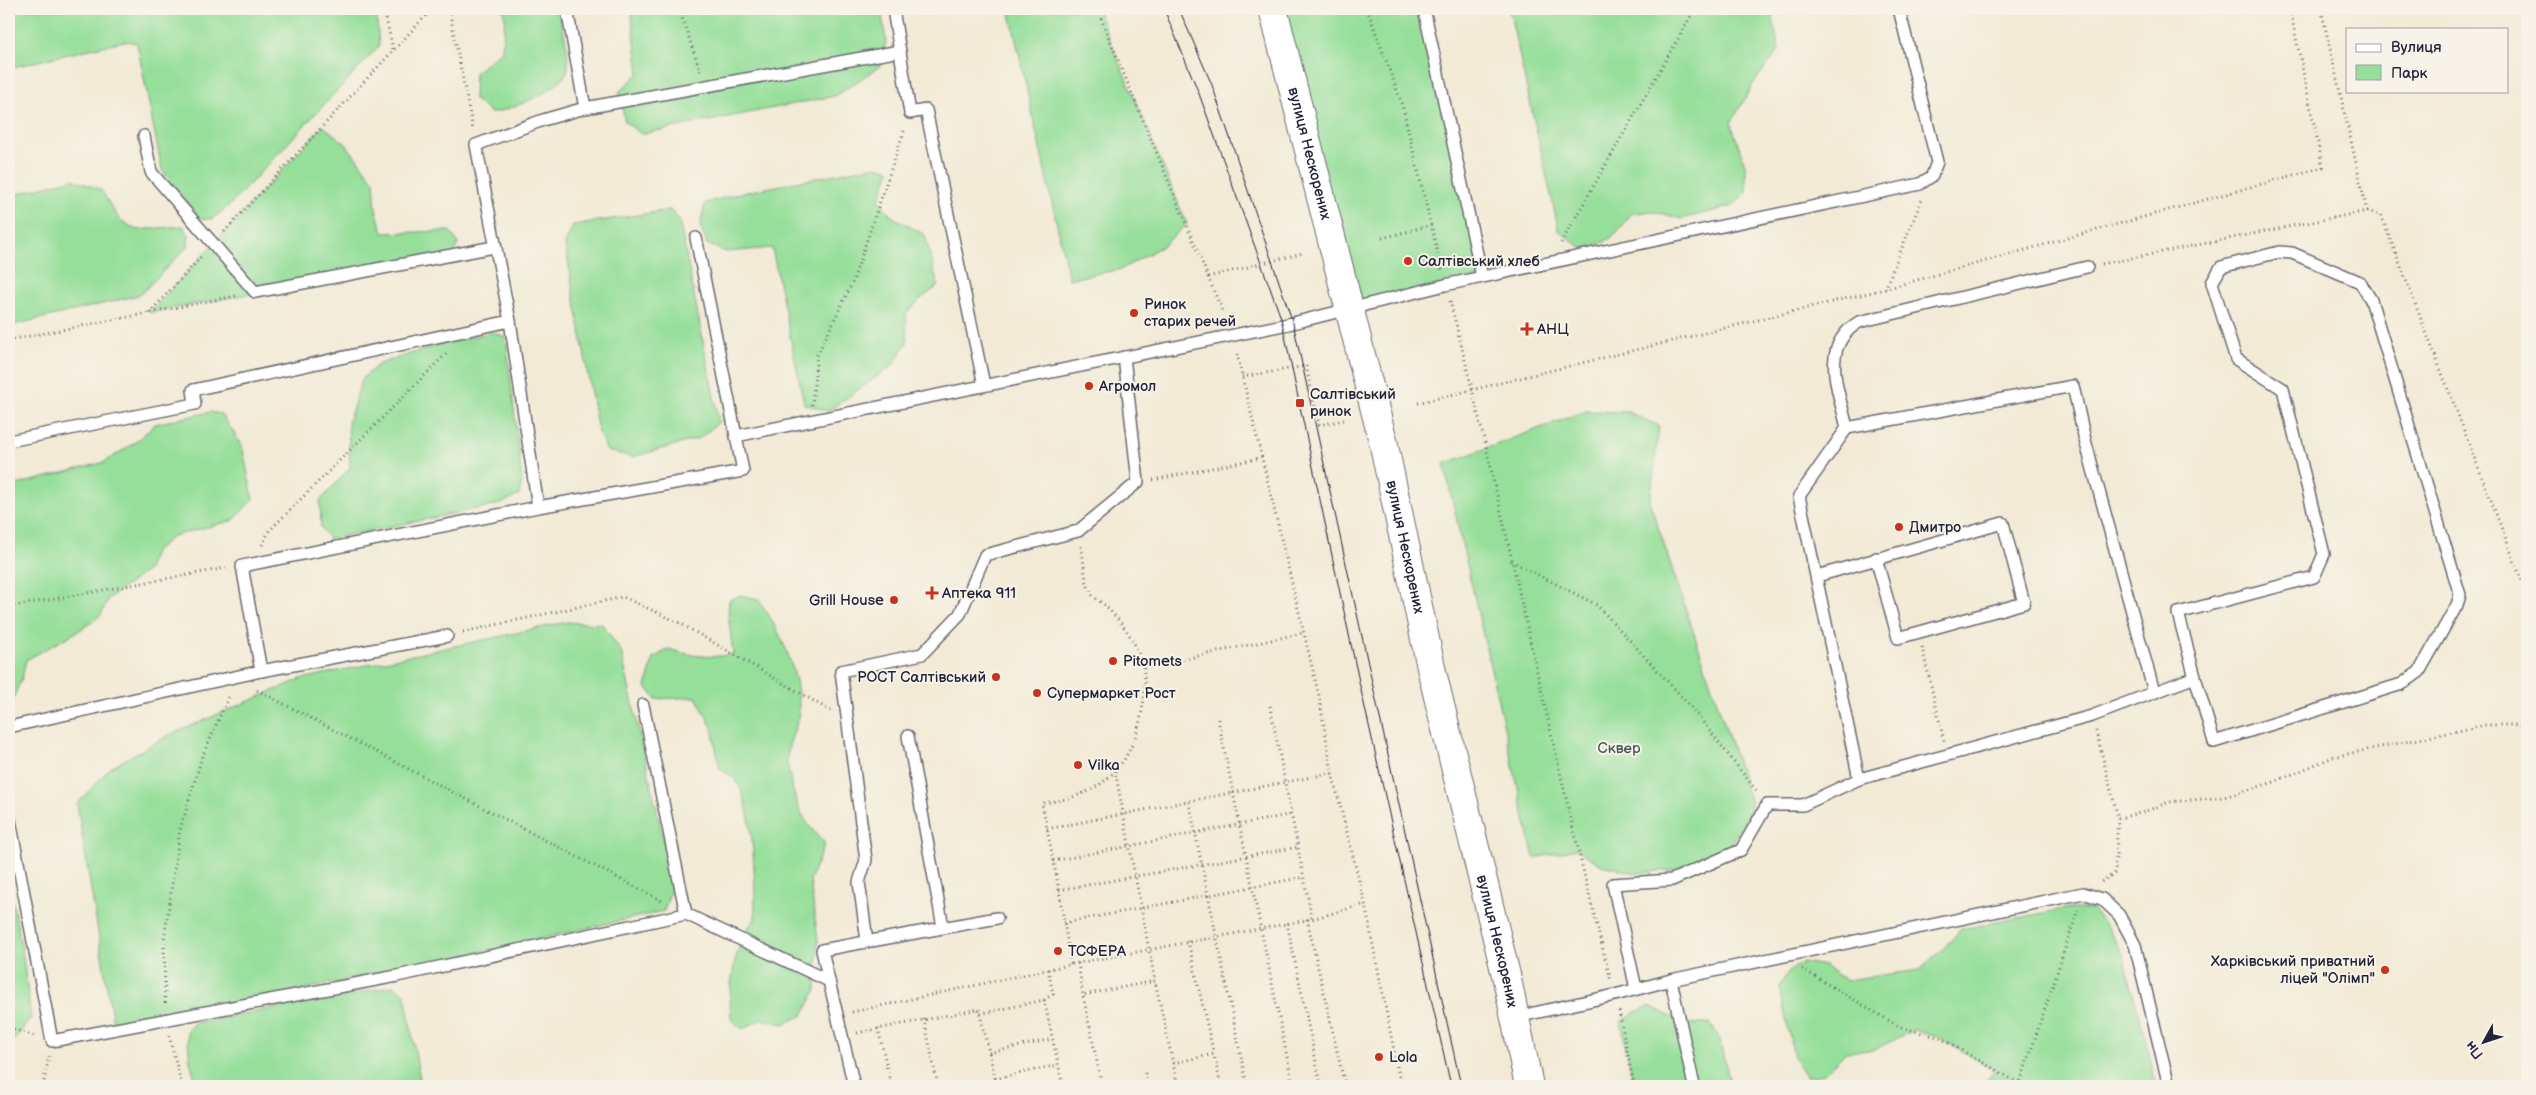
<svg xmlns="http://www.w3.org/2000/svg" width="2536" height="1095" font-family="'Balsamiq Sans',sans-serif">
<rect width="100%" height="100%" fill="#f7f3e8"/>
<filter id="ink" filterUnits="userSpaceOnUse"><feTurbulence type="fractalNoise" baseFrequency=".02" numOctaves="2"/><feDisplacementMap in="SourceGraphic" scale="10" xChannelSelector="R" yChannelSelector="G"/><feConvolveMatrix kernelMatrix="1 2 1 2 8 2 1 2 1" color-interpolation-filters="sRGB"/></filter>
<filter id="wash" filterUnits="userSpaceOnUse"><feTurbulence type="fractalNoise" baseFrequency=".0096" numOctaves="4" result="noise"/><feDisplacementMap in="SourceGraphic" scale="20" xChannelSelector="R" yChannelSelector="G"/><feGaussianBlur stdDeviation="1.12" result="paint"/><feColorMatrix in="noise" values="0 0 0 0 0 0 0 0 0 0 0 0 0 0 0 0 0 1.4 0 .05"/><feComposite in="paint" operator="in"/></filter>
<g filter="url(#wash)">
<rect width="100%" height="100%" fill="#f2ead5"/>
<g fill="#95df9a" stroke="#5c806a">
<path d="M9 9H376L379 46 230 205 212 219H200L162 170 137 43 124 41 9 68Z"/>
<path d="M503 9H559C562 27 569 49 568 67 567 88 509 111 491 113L474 99 475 72 502 51 505 18Z"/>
<path d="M631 9H881L886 41 880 66 835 96 641 134 625 122 619 92 639 73Z"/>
<path d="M1009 9H1097L1187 224 1164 245 1122 269 1069 279Z"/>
<path d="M1273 9H1424L1482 277 1349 308Z"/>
<path d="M1509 9H1771L1779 50 1753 84 1731 123 1746 168V193L1733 206 1682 219 1652 211 1631 214C1615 236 1610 243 1583 249L1559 231Z"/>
<path d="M323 126 345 143 374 181 376 210 383 233 450 231 458 243 454 255 149 313Z"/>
<path d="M876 166 890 170 879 200 891 216 925 235 938 286 919 300 906 314 907 343 893 365 828 411 804 404 772 248 726 252 707 244 700 226 705 203 741 193Z"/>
<path d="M73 179 101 190 119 219 136 230 183 226 189 235 188 246 140 295 9 326V196Z"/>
<path d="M670 210 679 219 719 422 700 438 633 457 607 451 598 432 565 244 573 225Z"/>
<path d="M492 332 506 337 522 482 519 495 501 504 329 539 321 527 320 501 350 468 348 423 362 379 379 364 438 345Z"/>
<path d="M1586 411 1628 412 1659 426 1650 503 1752 806 1731 846 1672 870 1636 873 1601 865 1577 849 1534 858 1444 464Z"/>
<path d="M210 412 221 414 242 445 253 499 234 520 173 536 154 552 148 570 108 599 101 615 80 630 26 660 22 678 9 708V487L105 462 137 441 155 424Z"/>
<path d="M740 595 758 599C779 628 798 669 799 706 800 724 788 740 787 758 786 764 789 771 790 777 795 804 804 824 825 843L810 880 818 941 816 990 803 1015 784 1024 761 1019 743 1029 732 1021C726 993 735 940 755 919 755 888 755 798 733 777 730 774 724 772 720 769L712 727 696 697 656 699 646 687 653 658 669 649C690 656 711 659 733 654L728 613 729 600Z"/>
<path d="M567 622 602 624 621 651 673 883 664 911 454 958 114 1029 77 804 110 768 167 736 301 679Z"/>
<path d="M9 883 22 950 31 1018 9 1046Z"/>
<path d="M2064 909H2092L2108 928 2123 955 2150 1056 2156 1086H1982L1995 1070 1940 1038 1913 1030 1874 1050 1846 1052 1824 1074 1806 1077 1794 1057 1779 987 1788 972 1803 962 1824 966 1846 980 1920 970 1943 949 1961 929Z"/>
<path d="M394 986 405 994 421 1086H197L190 1061 187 1031 194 1023Z"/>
<path d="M1650 1006C1674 1017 1681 1027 1710 1023L1718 1036 1731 1086H1634L1621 1022 1635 1012Z"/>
</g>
</g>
<g filter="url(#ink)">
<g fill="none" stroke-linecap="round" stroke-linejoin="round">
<defs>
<g id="service">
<path d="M567 9 585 108"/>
<path d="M893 9 910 113 926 110 984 385"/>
<path d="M1424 9 1482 277"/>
<path d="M144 136 151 172 255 292 494 247"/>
<path d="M696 238 736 436"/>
<path d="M1847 428 2073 386 2085 440 2154 692"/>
<path d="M9 441 195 404 193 390 510 321"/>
<path d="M538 507 510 321 476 145 543 120 585 108 900 51"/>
<path d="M1817 576 2003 523 2024 603 1898 638 1876 558"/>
<path d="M261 671 447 636"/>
<path d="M643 705 686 914"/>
<path d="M9 727 261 671 242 566 538 507 743 471 736 436 1293 323 1445 285 1920 184 1932 176 1937 162 1899 9"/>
<path d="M908 736 943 927"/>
<path d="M1859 779 1799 496 1847 428C1839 390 1818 347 1859 322L2087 267"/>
<path d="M9 815 52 1041 397 976 686 914 829 981 854 1086"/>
<path d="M867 941 859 882 866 860 841 671 922 654 960 614 985 555 1078 531 1138 482 1124 357"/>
<path d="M1671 980 1694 1086"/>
<path d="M829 981 822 950 997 918"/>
<path d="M1636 989 1613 884 1672 880 1741 850 1767 805H1803L1859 779 2092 716 2195 677 2214 742 2402 684 2419 672 2457 605 2460 595 2371 300 2360 282 2292 253 2279 252 2221 267 2212 283 2236 359 2283 389 2324 554 2314 577 2178 613 2195 677"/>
<path d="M1516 1017 1615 995 1671 980 2083 893 2102 899 2119 915 2135 945 2169 1086"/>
</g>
<g id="secondary">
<path id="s1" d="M1273 9 1383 441 1432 672 1507 979 1529 1086"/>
</g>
</defs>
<use href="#service" stroke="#6b6871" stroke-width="14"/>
<use href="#secondary" stroke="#6b6871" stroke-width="30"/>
<g stroke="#6b6871" stroke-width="3" stroke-dasharray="1 4" stroke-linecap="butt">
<path d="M384 9 393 49"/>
<path d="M449 9 473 130"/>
<path d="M679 9 701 72"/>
<path d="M1097 9 1223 313"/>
<path d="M1367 9 1402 104 1442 271"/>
<path d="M2367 211 2381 215 2527 594"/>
<path d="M224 232 432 9"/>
<path d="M1382 238 1432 225"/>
<path d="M1561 243 1695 9"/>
<path d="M2102 264 2367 211 2321 9"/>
<path d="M1208 277 1303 253"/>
<path d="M1885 289 1922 199"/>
<path d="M1450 301C1508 526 1552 755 1611 981"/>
<path d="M149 313 203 255"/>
<path d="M9 340 236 296"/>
<path d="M1237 354 1319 696 1332 773 1365 904 1401 1086"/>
<path d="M1242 377 1306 366 1319 425 1344 420"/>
<path d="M1418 403 1885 289 2323 167 2290 9"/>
<path d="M812 405 817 355 853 281 905 128"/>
<path d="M1153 480 1261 458"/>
<path d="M262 545 269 531 448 352"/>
<path d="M1511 561 1597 605 1692 708 1758 793"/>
<path d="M9 607 226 568"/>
<path d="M463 632 623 597 678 622 831 711"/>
<path d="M1922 647 1944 741"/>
<path d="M1144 668 1303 633"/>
<path d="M257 690 664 902"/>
<path d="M1270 706 1312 919"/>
<path d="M1218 719 1293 1086"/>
<path d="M2096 731 2118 818 2115 873 2101 882"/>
<path d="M1115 770 1155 981"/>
<path d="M1189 802 1247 1086"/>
<path d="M2118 818 2141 813 2169 802 2224 797 2274 782 2333 757 2486 725H2527"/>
<path d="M1047 829 1332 773"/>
<path d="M1053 861 1293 814"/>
<path d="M1059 890 1299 847"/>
<path d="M1307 919 1345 1086"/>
<path d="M1064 923 1304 877"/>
<path d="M1287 923 1321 1086"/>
<path d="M1188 941 1221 1086"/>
<path d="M1078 963 1083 995"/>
<path d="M1071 964 1059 890 1042 803C1103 797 1134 765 1143 705 1146 685 1146 668 1137 649 1130 633 1118 619 1106 606 1101 602 1092 597 1090 591 1084 579 1084 560 1081 546"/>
<path d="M1802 969 1900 1027 1940 1038 2024 1086"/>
<path d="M1044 1000 1053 994 1048 969"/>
<path d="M165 1003 164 940 180 830 202 757 230 694"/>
<path d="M1619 1011 1634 1086"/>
<path d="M852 1012 1078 963 1312 919 1365 904"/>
<path d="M980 1014 997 1086"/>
<path d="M924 1019 938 1086"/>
<path d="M9 1028 35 1036"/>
<path d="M878 1028 891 1086"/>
<path d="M857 1033 979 1009 980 1014 1044 1000 1063 1086"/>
<path d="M169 1036 182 1086"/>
<path d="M989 1053 1052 1039"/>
<path d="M1173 1063 1214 1054"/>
<path d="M1145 1073 1147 1086"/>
<path d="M995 1079 1058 1065"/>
<path d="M43 1086 49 1056"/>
<path d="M1102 1086 1083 995 1155 981 1178 1086"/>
<path d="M2019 1086 2078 910"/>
</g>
<use href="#service" stroke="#fff" stroke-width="11"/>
<use href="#secondary" stroke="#fff" stroke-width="28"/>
<g stroke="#22223b" stroke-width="1">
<path d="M1164 9 1198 91 1281 318 1360 686 1451 1086"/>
<path d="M1179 9 1212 85 1293 323 1461 1086"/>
</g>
</g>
</g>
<g fill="#c8321e" stroke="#f7f3e8" stroke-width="2">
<circle cx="1408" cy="261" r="5"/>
<circle cx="1134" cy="313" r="5"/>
<path d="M1524.5 321.5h5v5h5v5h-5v5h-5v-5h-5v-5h5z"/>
<circle cx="1089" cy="386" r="5"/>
<rect x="1295" y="398" width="10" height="10" rx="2.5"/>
<circle cx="1899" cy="527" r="5"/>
<path d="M929.5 585.5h5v5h5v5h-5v5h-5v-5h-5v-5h5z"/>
<circle cx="894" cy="600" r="5"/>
<circle cx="1113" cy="661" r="5"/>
<circle cx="996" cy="677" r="5"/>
<circle cx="1037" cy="693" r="5"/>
<circle cx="1078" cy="765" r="5"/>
<circle cx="1058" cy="951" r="5"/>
<circle cx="2385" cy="970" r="5"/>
<circle cx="1379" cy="1057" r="5"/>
</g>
<g text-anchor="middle" stroke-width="4" stroke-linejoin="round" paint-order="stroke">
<g font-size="15" fill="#22223b" stroke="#f7f3e8">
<text dy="5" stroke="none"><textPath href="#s1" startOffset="149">вулиця Нескорених</textPath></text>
<text dy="5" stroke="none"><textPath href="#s1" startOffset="554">вулиця Нескорених</textPath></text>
<text dy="5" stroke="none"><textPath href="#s1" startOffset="959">вулиця Нескорених</textPath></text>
</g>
<g font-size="15" fill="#22223b" stroke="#f7f3e8" text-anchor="start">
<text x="1418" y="266">Салтівський хлеб</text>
<text x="1144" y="309">Ринок<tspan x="1144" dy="17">старих речей</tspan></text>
<text x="1537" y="334">АНЦ</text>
<text x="1099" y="391">Агромол</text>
<text x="1310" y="399">Салтівський<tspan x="1310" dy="17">ринок</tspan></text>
<text x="1909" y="532">Дмитро</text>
<text x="942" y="598">Аптека 911</text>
<text x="884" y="605" text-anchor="end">Grill House</text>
<text x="1123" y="666">Pitomets</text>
<text x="986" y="682" text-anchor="end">РОСТ Салтівський</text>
<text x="1047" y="698">Супермаркет Рост</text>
<text x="1088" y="770">Vilka</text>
<text x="1068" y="956">ТСФЕРА</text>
<text x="2375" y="966" text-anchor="end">Харківський приватний<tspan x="2375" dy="17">ліцей "Олімп"</tspan></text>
<text x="1389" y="1062">Lola</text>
</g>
<g font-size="15" fill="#445b58" stroke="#f7f3e8">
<text x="1619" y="753">Сквер</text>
</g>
</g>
<rect width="2536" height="1095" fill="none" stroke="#f7f3e8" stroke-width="30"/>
<rect x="2346" y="28" width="162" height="65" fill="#f7f3e8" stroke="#a29fa3"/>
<rect x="2356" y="44" width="25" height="8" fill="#ffffff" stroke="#a29fa3"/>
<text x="2391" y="52" font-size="15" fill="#22223b">Вулиця</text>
<rect x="2356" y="65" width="25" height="15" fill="#95df9a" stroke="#a29fa3"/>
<text x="2391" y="78" font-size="15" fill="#22223b">Парк</text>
<g transform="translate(2484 1042) rotate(230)" stroke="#f7f3e8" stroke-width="4" paint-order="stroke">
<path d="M0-4L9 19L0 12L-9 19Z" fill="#22223b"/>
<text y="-8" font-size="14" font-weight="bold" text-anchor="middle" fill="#22223b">Пн</text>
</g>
</svg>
